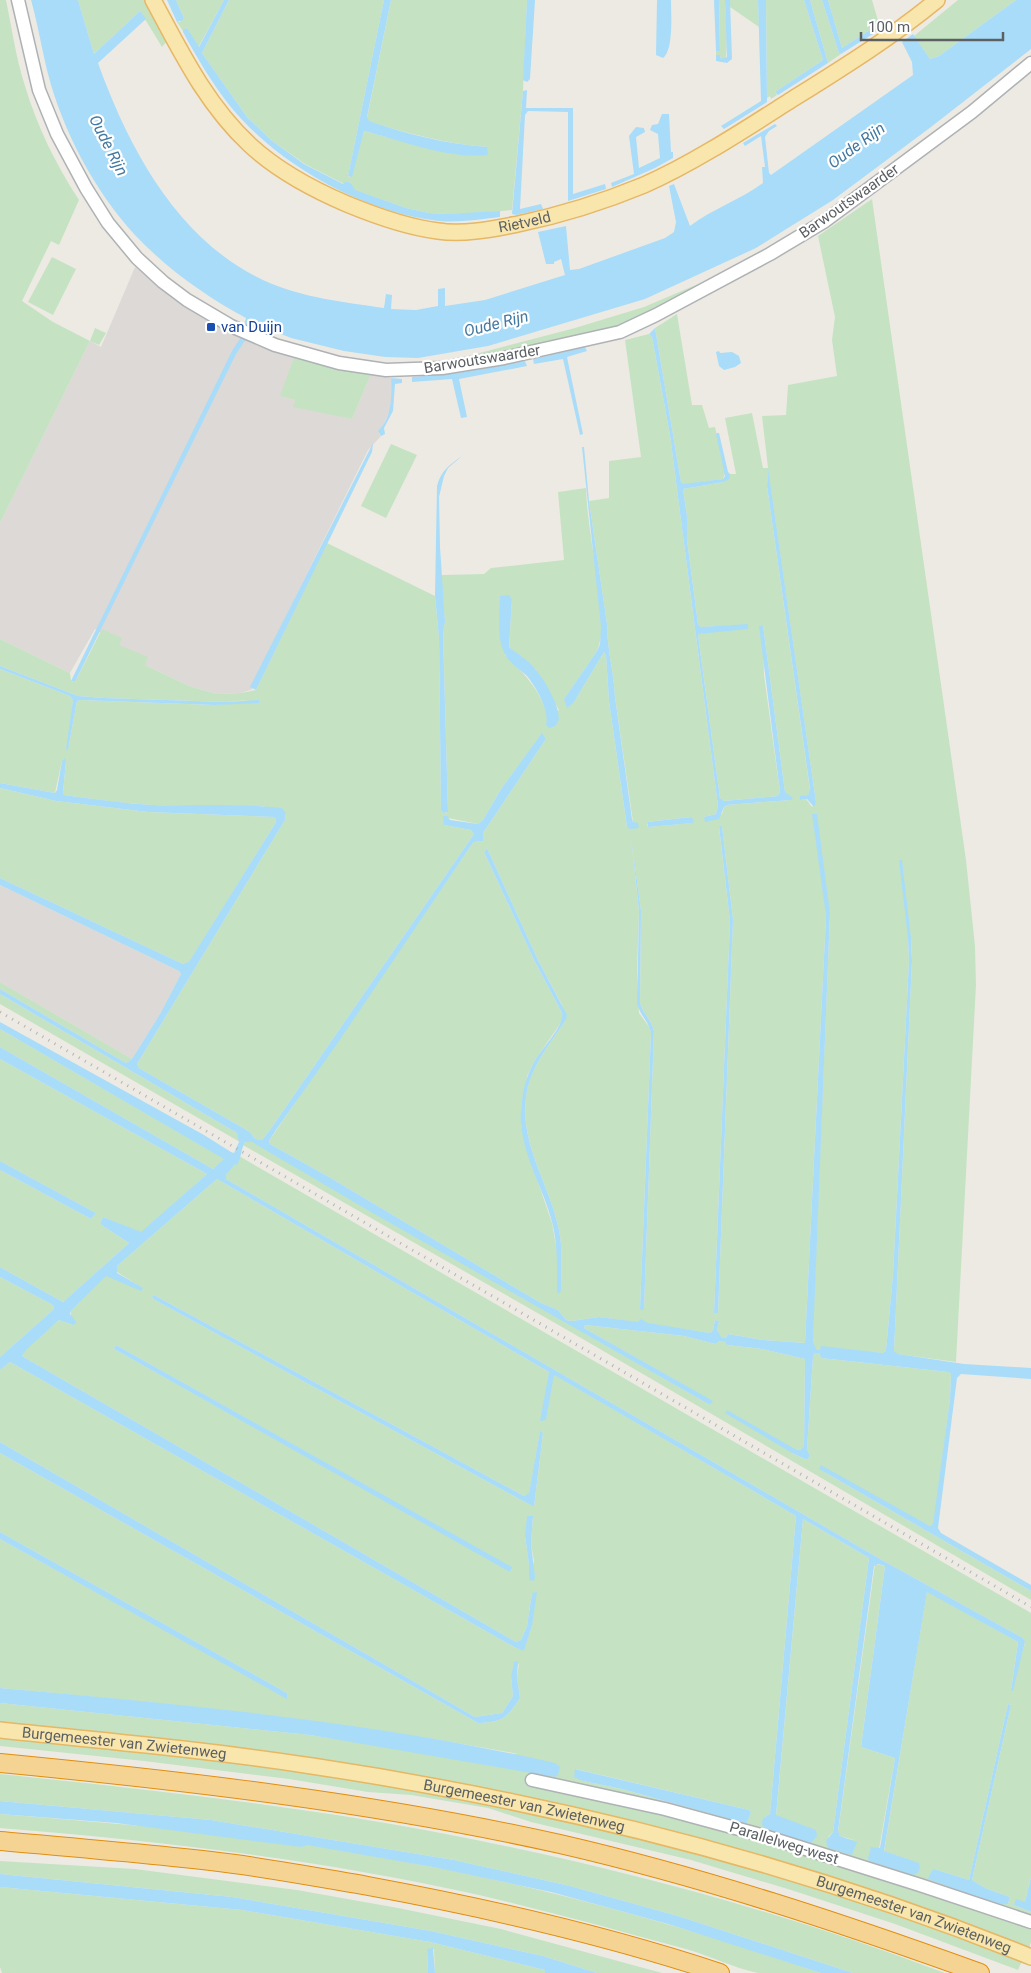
<svg xmlns="http://www.w3.org/2000/svg" width="1031" height="1973" font-family="Roboto,sans-serif">
<rect width="100%" height="100%" fill="#edeae4"/>
<g fill="#dcd9d6">
<path d="M135 267 183 305 211 323 266 348 294 357 281 396 295 400 294 406 352 419 371 374 391 378 392 395 390 410 379 434 381 436 368 450 251 687 253 689 241 693 217 694 189 686 145 665 95 629 70 673 0 639V523L90 341 101 347Z"/>
<path d="M0 885 179 971 181 974 160 1014 132 1059 0 982Z"/>
</g>
<g fill="#c5e3c2" fill-rule="evenodd">
<path d="M0 0H6C12 29 16 58 25 86 37 126 56 165 79 200L59 245 51 241 22 301 53 322 90 341 95 328 106 333 99 345 90 341 0 523Z"/>
<path d="M78 0H147L167 41 162 47 140 11 94 54Z"/>
<path d="M176 0H224L198 48 187 28 183 31 177 22H180L183 16Z"/>
<path d="M229 0H384L348 176 350 177 364 131 443 152 487 147C446 144 408 133 369 122L367 118 391 0H527L523 91 512 210 478 213 446 214 429 213 406 208 354 190 351 183 346 181 344 184 305 164 271 140 247 117 202 53Z"/>
<path d="M719 0H725L727 39 726 59H721L720 55H716V51L720 50Z"/>
<path d="M730 0H758L759 27 730 7Z"/>
<path d="M766 0H804L823 60 775 92 777 95 771 99 770 96 767 98Z"/>
<path d="M810 0H822L839 53 841 54 828 63Z"/>
<path d="M828 0H872L879 24 842 48Z"/>
<path d="M958 0H1016L939 56 930 59 914 36Z"/>
<path d="M872 199 966 860 975 946 976 985 956 1362 897 1354 894 1351 912 961 911 938 908 939 909 961 893 1275 886 1350 883 1353 820 1350 815 1349 813 1341V1327L830 913 824 892 826 916 805 1343 763 1340 728 1334 726 1338 720 1337 717 1330 719 1321 715 1320 713 1330 710 1333 599 1317 572 1321 566 1320 558 1310 541 1303 329 1177 270 1144 269 1141 470 847 474 842 483 841V833L546 739 542 734 501 789 483 820 478 824 448 818 444 825 471 830 474 834 272 1127 262 1140H259L254 1138 250 1132 139 1068 137 1064 285 820 286 813 262 806 151 805 116 802 64 795 63 792 66 761H62L55 793 0 783V669L70 696 73 700 68 750 77 701 80 700 214 705 250 700 226 702 104 698 78 696 0 666V639L70 673 71 681 75 682 102 629 122 638 119 645 148 657 145 665 189 686 217 694 241 693 256 690 327 543 435 596 439 638 441 810 443 813 448 812 443 631 445 622 441 575 484 574 491 568 564 560 558 492 586 488C587 518 593 548 597 578 600 601 606 629 597 651L564 699 574 702 604 652 606 655 609 701 627 827 633 822 615 697C614 673 607 649 607 624L589 501 609 498V461L641 457 625 340 649 334 652 337 670 435 718 806 716 814 704 817 722 814 724 807 727 805 791 800 785 792 763 625 764 675 780 792 778 796 724 801 720 798 698 635 699 634 747 625 701 627 698 624 687 540V516L683 489 724 482 730 474H736L725 418 752 413 763 468H768L762 416 786 415 788 385 837 376 832 340 835 317 818 236ZM768 471 816 802 812 807 806 799 801 800 800 797 808 795 810 790 767 486ZM508 595 512 599 509 647 536 670 559 710 548 718C542 692 524 673 505 655ZM691 817 692 823 648 827 647 825V822ZM720 825 722 826 733 920 718 1314 714 1313 730 921 719 827ZM631 837 641 911 640 1003C643 1013 652 1021 654 1031L644 1309H640L651 1033 650 1028 639 1013 637 973 639 911ZM487 848 537 958 562 1005 566 1020C550 1044 529 1068 526 1097 520 1145 550 1185 559 1230 563 1251 561 1271 561 1291H557L558 1257 552 1223 528 1153 521 1125 527 1076 535 1060 558 1027 563 1018 562 1013 534 960 484 852Z"/>
<path d="M52 257 76 269 53 315 28 302Z"/>
<path d="M698 284 656 309 616 327 595 334 468 359V356L575 328 644 307Z"/>
<path d="M677 314 692 405H702L709 428 715 427 725 473 723 479 683 485 681 482 655 328Z"/>
<path d="M294 357 371 374 352 419 293 407 295 400 280 396Z"/>
<path d="M391 444 417 455 386 518 361 506Z"/>
<path d="M0 788 56 801 148 812 275 817 276 822 189 963 183 964 0 878Z"/>
<path d="M0 982 132 1059 126 1063 0 989Z"/>
<path d="M0 994 237 1133 240 1142 0 1004Z"/>
<path d="M0 1029 225 1159 213 1169 0 1047Z"/>
<path d="M0 1059 207 1174 141 1233 103 1217 100 1224 129 1243 63 1302 0 1267V1170L91 1219 96 1213 0 1161Z"/>
<path d="M249 1140 710 1405 712 1401 584 1328 585 1325 684 1336 715 1344 720 1341H726L727 1345 762 1349 805 1359 804 1448 800 1450 795 1449 792 1453 807 1460 810 1456 807 1449 813 1357 815 1353H819L821 1358 948 1372 951 1374 950 1399 934 1524 930 1526 819 1469 1031 1591V1600L562 1327 243 1145 245 1142Z"/>
<path d="M239 1156 1031 1613V1877L1025 1902 1014 1905 1031 1912V1942L1029 1948 645 1826 0 1724V1703L310 1735 404 1750 518 1754C347 1721 173 1704 0 1688V1539L287 1698V1693L0 1532V1453L478 1723C503 1722 507 1718 520 1698L517 1678 519 1663 511 1677 513 1696 502 1713 475 1717 0 1442V1370L10 1362 514 1647 524 1650 532 1626V1593L527 1626 521 1640 516 1642 22 1356 25 1350 59 1320 73 1325 76 1321 71 1317V1311L106 1275 142 1288 117 1272V1266L217 1179 549 1372 546 1420 553 1374 796 1516 770 1814 763 1818V1828L811 1843 776 1816 803 1519 869 1558 833 1832 828 1837 854 1840 840 1836 838 1832 875 1564 885 1566 861 1747 895 1758 879 1849 871 1847 918 1863 884 1852 927 1591 1018 1642 1011 1691 1025 1643 1023 1638 882 1560 226 1179V1175ZM154 1295 524 1496 529 1494 540 1432 543 1433 534 1507 153 1299 152 1296ZM116 1345 511 1567V1571L114 1349ZM533 1516 531 1544 534 1561 529 1580V1565L525 1536ZM1008 1704 1011 1705 972 1880 985 1888 1010 1897 1008 1904 934 1869 969 1880ZM576 1769 749 1810 751 1812 747 1823H744L622 1789 583 1781Z"/>
<path d="M0 1277 53 1305 54 1309 0 1357Z"/>
<path d="M0 1736C108 1748 217 1758 325 1774 563 1811 797 1874 1022 1961L1018 1970 895 1924 791 1890 691 1860 531 1822 488 1808 411 1795 368 1792 289 1779 144 1761 0 1746Z"/>
<path d="M0 1774C142 1789 284 1804 425 1830 602 1863 776 1909 945 1973H853L678 1916 570 1886 454 1860 211 1820 0 1801Z"/>
<path d="M0 1814C102 1822 205 1831 306 1844 333 1848 359 1854 385 1858 534 1884 678 1924 821 1973 803 1973 775 1973 758 1973 734 1968 710 1956 686 1949 617 1930 548 1911 479 1895 321 1860 161 1841 0 1828Z"/>
<path d="M0 1861 135 1869 297 1890 398 1908 501 1929 662 1973H597L543 1956 431 1931 232 1897 0 1874Z"/>
<path d="M0 1887 242 1910 430 1942 545 1970V1973H435L434 1949 427 1950 428 1973H2L0 1967Z"/>
</g>
<g fill="#a9dcf8">
<path d="M31 0H78L94 54 140 11 146 19 98 63C129 149 178 241 265 281 303 298 344 302 384 308L386 294 392 295 391 309 416 310 438 306V289L445 288V306L485 300 565 275 561 259 554 262V264H546L538 232 566 226 570 270 579 269 665 238 674 232 676 222 669 186 674 184 690 226C712 209 740 200 763 183L762 167H765L761 136 745 146 743 143 775 124 777 126 769 131 765 137 769 173 771 175 913 75 912 62 902 42 913 34 930 59 939 56 1016 0H1031V49L931 127 833 200 756 248 645 299 488 346 418 358 385 357 344 351 291 338 256 324 236 354 75 682 71 681 232 351 241 337 246 318C205 296 166 268 134 234 94 190 63 131 48 74 42 50 38 25 31 0Z"/>
<path d="M167 0H176L183 16V20L177 22Z"/>
<path d="M224 0H229L202 53 247 117 271 140 304 164 343 184 346 181 351 183 355 190 406 208 429 213 446 214 500 211V217C480 219 459 223 439 221 363 212 278 165 230 106 212 83 197 58 183 32V30L187 28 199 47Z"/>
<path d="M384 0H391L367 117 369 121C407 134 446 144 487 147L488 155C446 159 404 141 364 131L352 177 348 176Z"/>
<path d="M527 0H535L530 79 527 82 523 80Z"/>
<path d="M657 0H671C671 13 674 50 663 58L656 55Z"/>
<path d="M714 0H719L720 51H716Z"/>
<path d="M725 0H730L732 59 727 63 716 61V55H720L721 59 727 57Z"/>
<path d="M758 0H766L767 102 724 129 721 126 761 101Z"/>
<path d="M804 0H810L828 63 778 95 775 92 823 60Z"/>
<path d="M822 0H828L842 48 879 24 883 23 884 27 841 54 839 53Z"/>
<path d="M527 90 526 108H573V194L605 184 606 189 568 201V112L528 111 525 115 520 209 541 204 543 209 516 215 512 214 523 91Z"/>
<path d="M662 114H669L671 152H673V158L655 168 612 187 611 183 634 174 629 136 636 127 644 128 645 132 636 137 639 168 660 158 658 134 650 130 652 125 658 124Z"/>
<path d="M655 328 681 482 683 484 723 479 725 476 716 434 717 433H719L728 472 730 474 729 479 724 482 683 489 687 516V540L698 624 701 627 748 624V629L699 634 698 635 720 798 724 801 778 796 780 792 759 626 763 625 785 792 793 798 791 800 727 805 724 807 719 819 705 822 704 817 716 814 718 806 670 435 652 337 649 334Z"/>
<path d="M585 347 587 351 567 357 583 434 580 435 563 359 534 364 533 359Z"/>
<path d="M719 351 720 353 732 352 739 356 741 363 735 367 724 370 719 366 716 352Z"/>
<path d="M525 361 527 366 459 379 467 417 461 418 452 379 412 382V377L457 373Z"/>
<path d="M391 378 402 379V383L395 384 393 411 384 428 385 434 381 436 378 431C392 418 392 396 391 378Z"/>
<path d="M373 443 372 452 256 690 250 687Z"/>
<path d="M582 447H584L589 501 607 624C607 649 614 673 615 697L632 819 633 822 638 823 639 828 630 829 627 827 609 701 606 655 604 652 574 702 567 708 564 699 597 651 600 644 601 627Z"/>
<path d="M462 456 448 468 444 476 439 497 440 547 445 622 443 632 448 812 443 813 441 810 439 638 435 596 437 486C441 471 449 465 462 456Z"/>
<path d="M768 468 816 802 814 807 807 799 800 800V796L808 795 810 789 767 486Z"/>
<path d="M509 595 512 599 509 647C518 654 529 661 536 670 544 679 574 726 549 728L546 725C550 711 536 687 527 676 520 669 509 663 505 654 496 638 500 614 500 596Z"/>
<path d="M0 666 78 696 104 698 226 702 259 700V703L214 705 80 700 77 701 68 750 66 749 73 700 70 696 0 669Z"/>
<path d="M542 733 546 739 483 833V841L474 842 470 847 337 1044 276 1130 269 1141 270 1144 329 1177 541 1303 558 1310 566 1320 572 1321 599 1317 638 1322 641 1319 648 1323 710 1333 713 1330 715 1320 719 1321 717 1330 721 1337 726 1338 728 1334 763 1340 805 1343 826 916 812 814H817L830 913 813 1341 816 1349 820 1350 821 1346 883 1353 886 1350 893 1275 909 961 908 939 899 860H902L911 938 912 961 894 1351 898 1354 964 1364 1031 1368V1379L961 1374 957 1378 938 1528 941 1533 1031 1585V1591L819 1469 821 1465 930 1526 933 1524 950 1399 951 1374 948 1372 821 1358 819 1353H815L813 1357 807 1449 810 1456 807 1460 792 1453 725 1413 727 1410 795 1449 800 1450 804 1447 805 1359 762 1349 727 1345 725 1341H720L715 1344 684 1336 585 1325 584 1328 713 1401 710 1405 371 1212 252 1142H245C241 1149 241 1159 237 1165L235 1164 226 1175V1179L882 1560 1023 1638 1025 1642 1013 1691H1011L1018 1642 927 1592 884 1851 919 1863 920 1868 918 1873 913 1875 869 1861 868 1858 871 1847 880 1848 895 1758 861 1747 885 1566 878 1564 874 1566 838 1831 840 1836 857 1842 852 1855 828 1848 826 1841 833 1832 869 1558 803 1519 776 1815 816 1830 817 1836 811 1843 769 1831 763 1828 762 1823 763 1818 770 1814 796 1516 554 1375 546 1420 540 1421 549 1372 217 1179 117 1266V1273L143 1288 141 1291 106 1276 71 1311 70 1314 76 1321V1323L73 1325 59 1320 26 1350 22 1356 516 1642 521 1640 527 1626 532 1593 537 1592 532 1626 524 1651 514 1647 10 1362 0 1370V1357L54 1309 53 1305 0 1277V1267L63 1302 129 1243 100 1224 103 1217 141 1232 207 1174 0 1059V1047L213 1169 224 1159 0 1029V1022L204 1135 231 1152 234 1153 239 1142 237 1133 0 994V989L126 1063 132 1059 160 1014 181 974 179 971 0 885V878L183 964 189 962 276 822 275 817 148 812 56 801 0 788V783L55 793 57 790 62 761 65 758 66 761 63 792 64 795C94 799 122 803 152 805 195 806 239 803 282 808L286 813 285 820 137 1064 139 1068 250 1132 254 1138 259 1140H262L272 1127 474 834 471 830 444 825 443 816H447L450 820 478 824 483 820 501 789Z"/>
<path d="M691 817 694 820 693 823 648 827 647 822Z"/>
<path d="M720 825 722 826 733 920 718 1314 714 1313 730 921 719 826Z"/>
<path d="M631 836 641 911 640 1003C643 1013 652 1021 654 1031L644 1309 642 1310 640 1309 651 1033C649 1021 640 1016 637 1003L639 911Z"/>
<path d="M487 848 537 958 567 1015 566 1020C550 1044 529 1068 526 1098 520 1145 550 1185 559 1230 563 1251 561 1271 561 1291L558 1294 557 1291C557 1268 558 1245 552 1222 544 1190 524 1159 521 1124 520 1118 521 1112 522 1105 522 1090 527 1075 534 1062 541 1049 564 1027 562 1013L534 960 484 852Z"/>
<path d="M0 1161 96 1213 91 1219 0 1170Z"/>
<path d="M154 1295 524 1496 529 1493 540 1431 543 1433 534 1507 153 1299 152 1296Z"/>
<path d="M116 1345 512 1567 510 1572 114 1349Z"/>
<path d="M0 1442 475 1717 502 1713 513 1696 511 1677 514 1662 518 1661 517 1678 520 1698C507 1718 503 1722 478 1723L0 1453Z"/>
<path d="M527 1516H533L531 1544 535 1577 534 1581 529 1580V1565L525 1536Z"/>
<path d="M0 1532 287 1693V1699L0 1539Z"/>
<path d="M0 1688C186 1705 373 1721 555 1763L560 1767 558 1775 555 1777 310 1735 0 1703Z"/>
<path d="M1008 1704 1011 1705 972 1880 985 1888 1010 1897 1008 1904 998 1905 928 1879 931 1872 934 1869 969 1880Z"/>
<path d="M575 1769 749 1810 751 1812 747 1823H744L622 1789 583 1781 574 1777Z"/>
<path d="M0 1801 211 1820 454 1860 570 1886 678 1916 853 1973H821L668 1924 551 1892 433 1867 307 1845 301 1847 116 1823 0 1814Z"/>
<path d="M0 1874 232 1897 431 1931 543 1956 597 1973H545V1970L430 1942 242 1910 0 1887Z"/>
<path d="M1031 1877V1912L1014 1905 1016 1899 1025 1902Z"/>
<path d="M433 1948 435 1973H428L427 1949Z"/>
</g>
<g fill="none" stroke-linecap="round" stroke-linejoin="round">
<defs>
<g id="minor">
<path d="M18 0 39 90 57 134 86 188 108 223 137 258 163 282 187 300 231 326 275 345 339 363 386 370 442 368 504 358 620 332 656 315 770 254 825 221 972 112 1031 63"/>
<path d="M532 1780 665 1809 761 1835 920 1885 1031 1922"/>
</g>
<g id="major">
<path id="s1" d="M153 0C181 52 206 104 250 145 278 171 312 189 347 204 376 216 406 227 438 231 464 235 492 229 518 224 561 215 603 202 644 185 692 164 744 130 788 102 839 70 891 38 937 0"/>
<path id="s2" d="M0 1730C104 1741 209 1750 312 1766 557 1803 801 1864 1031 1957"/>
</g>
<g id="highway">
<path d="M0 1763C188 1781 376 1803 560 1844 703 1877 842 1923 980 1973"/>
<path d="M0 1841C70 1847 141 1853 211 1861 264 1867 316 1877 368 1886 487 1908 606 1935 720 1973"/>
</g>
</defs>
<use href="#minor" stroke="#afb2b5" stroke-width="15"/>
<use href="#major" stroke="#e6b764" stroke-width="18"/>
<use href="#highway" stroke="#e08e11" stroke-width="20"/>
<use href="#minor" stroke="#fff" stroke-width="12"/>
<use href="#major" stroke="#f9e6ad" stroke-width="15"/>
<use href="#highway" stroke="#f5d493" stroke-width="18"/>
<path stroke="#b2b3b3" stroke-width="3" stroke-dasharray="1 6" stroke-linecap="butt" d="M0 1012 1031 1607"/>
</g>
<rect fill="#1a4fb4" stroke="#fff" stroke-width="2" x="206" y="322" width="10" height="10" rx="2.5"/>
<g text-anchor="middle" stroke-width="4.5" stroke-linejoin="round" paint-order="stroke">
<g font-size="15" fill="#5c6063" stroke="#fff">
<text transform="translate(849 201) rotate(-35)" y="5">Barwoutswaarder</text>
<text dy="5" stroke="none"><textPath href="#s1" startOffset="472">Rietveld</textPath></text>
<text transform="translate(482 359) rotate(-9)" y="5">Barwoutswaarder</text>
<text dy="5" stroke="none"><textPath href="#s2" startOffset="125">Burgemeester van Zwietenweg</textPath></text>
<text dy="5" stroke="none"><textPath href="#s2" startOffset="530">Burgemeester van Zwietenweg</textPath></text>
<text transform="translate(784 1843) rotate(17)" y="5">Parallelweg-west</text>
<text dy="5" stroke="none"><textPath href="#s2" startOffset="935">Burgemeester van Zwietenweg</textPath></text>
</g>
<g font-size="15" fill="#164399" stroke="#fff" text-anchor="start">
<text x="221" y="332">van Duijn</text>
</g>
<g font-size="16" font-style="italic" fill="#4479a1" stroke="#fff">
<text transform="translate(109 145) rotate(63)" y="6">Oude Rijn</text>
<text transform="translate(856 145) rotate(-36)" y="6">Oude Rijn</text>
<text transform="translate(496 323) rotate(-14)" y="6">Oude Rijn</text>
</g>
</g>
<path d="M861 32v8h142v-8" fill="none" stroke="#5c6063" stroke-width="2.5"/>
<text x="868" y="32" font-size="15" fill="#5c6063" stroke="#ffffff" stroke-width="4" paint-order="stroke">100 m</text>
</svg>
